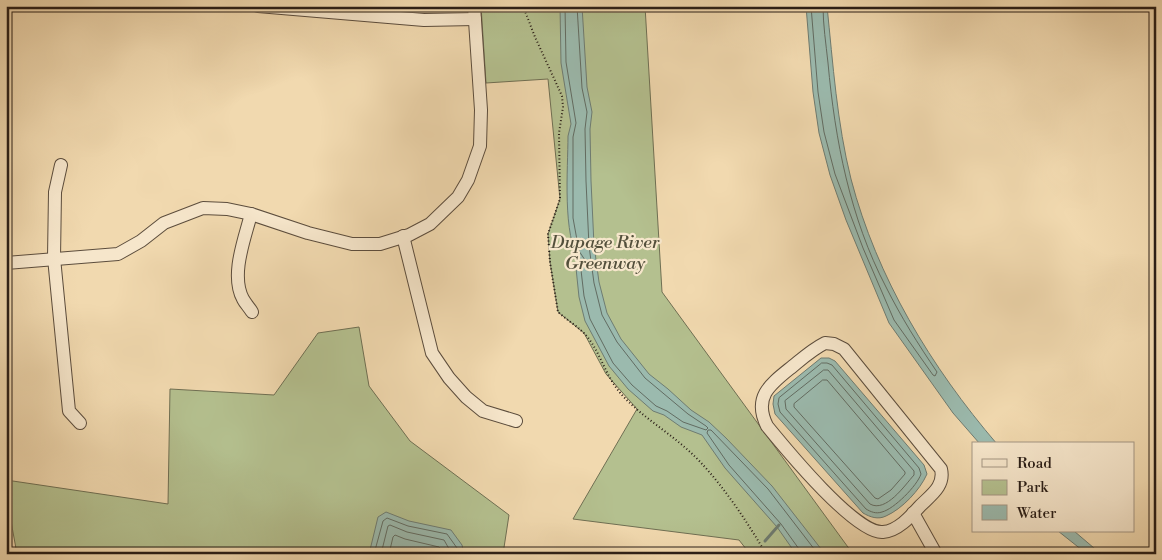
<svg xmlns="http://www.w3.org/2000/svg" width="1162" height="560" font-family="'Libre Bodoni',serif">
<rect width="100%" height="100%" fill="#f1d9af"/>
<filter id="stains"><feTurbulence type="fractalNoise" baseFrequency=".004" numOctaves="4"/><feColorMatrix values="0 0 0 0 .2 0 0 0 0 .09 0 0 0 0 .02 0 0 0 .5 -.17"/></filter>
<radialGradient id="worn" r=".72"><stop offset=".6" stop-color="#630" stop-opacity="0"/><stop offset="1" stop-color="#630" stop-opacity=".3"/></radialGradient>
<g fill="#b4c08f" stroke="#6f6f53">
<path d="M481 6H645L662 292 853 554H750L739 540 573 519 637 409 606 374 584 333 558 312 550 262 548 234 560 199 548 79 486 83Z"/>
<path d="M359 327 369 386 410 441 509 515 503 554H17L6 494V480L168 504 170 389 274 395 318 333Z"/>
</g>
<g fill="#9bbaae" stroke="#6e7c72">
<path d="M560 6H582L587 87 592 112 590 129 591 181 594 245 599 282 607 313 621 339 649 374 668 389 691 410 709 422 726 438 772 486 825 554H796L777 527 725 468 702 435 681 427 664 415 653 411 628 389 609 366 585 321 579 297 576 268 580 261C562 236 568 168 568 136L571 124 561 63Z"/>
<path d="M806 6H827C833 64 837 123 851 179 877 278 931 367 997 444H980L953 413 889 323 846 220 830 175 819 133 813 92Z"/>
<path d="M821 358H829L835 361 924 465 927 474C920 490 902 509 886 516 878 520 870 517 863 513L775 414 773 404 774 396Z"/>
<path d="M386 512 409 521 451 530 462 545 464 554H368L370 550 378 517Z"/>
<path d="M1058 531H1074L1101 554H1087Z"/>
</g>
<g fill="none" stroke-linecap="round" stroke-linejoin="round">
<g stroke="#626c62" stroke-width="1">
<path d="M565 6 566 62 576 123 573 137V218L579 251 585 260 581 270 584 296 590 319 613 363 632 385 656 406 667 411 683 422 706 430 708 428 706 426 688 414 645 378 617 342 602 315 594 283 589 246 586 181 585 129 587 112 582 88 577 6"/>
<path d="M811 6 818 92 824 132 835 174 863 248 894 320 933 375 935 376 937 372C918 344 901 317 886 287 850 218 835 140 828 63 826 44 823 25 823 6"/>
<path d="M822 363H827L832 365 919 468 921 474C917 486 894 509 882 512 876 514 871 512 866 509L780 412 778 404 779 398Z"/>
<path d="M824 370H828L914 471V475C905 485 886 513 870 504L786 409 785 401Z"/>
<path d="M823 380H827L905 472V474L891 490 878 499 875 498 794 407V404Z"/>
<path d="M374 554 383 521 387 518 408 526 447 534 457 548 459 554"/>
<path d="M381 554 388 526 390 525 407 532 444 540 452 554"/>
<path d="M389 554 393 537 395 535 405 539 439 547 445 554"/>
<path d="M800 554 799 549 781 524 729 465 707 433 708 430H711L768 489 818 554"/>
</g>
<path stroke="#6e7c72" stroke-width="3" d="M765 541 779 525"/>
<defs>
<g id="minor">
<path d="M258 6 424 20 475 19"/>
<path d="M61 165 55 192 54 258 69 411 80 423"/>
<path d="M251 214C245 238 230 275 243 299 245 303 249 307 252 312"/>
<path d="M403 236 432 353 449 378 466 397 483 411 516 421"/>
<path d="M6 263 118 254 141 241 164 223 203 208 227 209 251 214 308 233 352 244H380L409 235 430 224 458 197 468 180 480 146 481 110 474 6"/>
<path d="M825 343 834 344 844 349 941 469C945 486 931 495 920 506 911 516 898 531 883 532 856 535 785 448 767 426 752 396 772 383 793 366 804 357 813 349 825 343Z"/>
<path d="M913 513 936 554"/>
</g>
</defs>
<use href="#minor" stroke="#5c4d3d" stroke-width="14"/>
<path stroke="#2a1e17" stroke-width="2" stroke-dasharray="1 2.5" stroke-linecap="butt" d="M523 6 535 37 557 85 562 96 563 107 559 133 560 199 548 234 550 262 558 312C568 321 581 328 589 339 602 357 606 377 622 395 641 416 667 431 689 451 717 476 747 521 766 554"/>
<use href="#minor" stroke="#f6e6cb" stroke-width="12"/>
</g>
<g text-anchor="middle" stroke-width="4.5" stroke-linejoin="round" paint-order="stroke">
<g font-size="18" font-style="italic" fill="#534f3b" stroke="#f6e6cb">
<text x="605" y="248">Dupage River<tspan x="605" dy="21">Greenway</tspan></text>
</g>
</g>
<rect width="1162" height="560" fill="none" stroke="#f1d9af" stroke-width="25"/>
<rect x="8" y="8" width="1147" height="545" fill="none" stroke="#2a1e17" stroke-width="2.5"/>
<rect x="12" y="12" width="1137" height="535" fill="none" stroke="#2a1e17"/>
<rect x="972" y="442" width="162" height="90" fill="#f6e6cb" stroke="#a49683"/>
<rect x="982" y="459" width="25" height="8" fill="#f6e6cb" stroke="#a49683"/>
<text x="1017" y="468" font-size="15" fill="#2a1e17">Road</text>
<rect x="982" y="480" width="25" height="15" fill="#b4c08f" stroke="#a49683"/>
<text x="1017" y="492" font-size="15" fill="#2a1e17">Park</text>
<rect x="982" y="505" width="25" height="15" fill="#9bbaae" stroke="#a49683"/>
<text x="1017" y="518" font-size="15" fill="#2a1e17">Water</text>
<rect width="100%" height="100%" filter="url(#stains)"/>
<rect width="100%" height="100%" fill="url(#worn)"/>
</svg>
